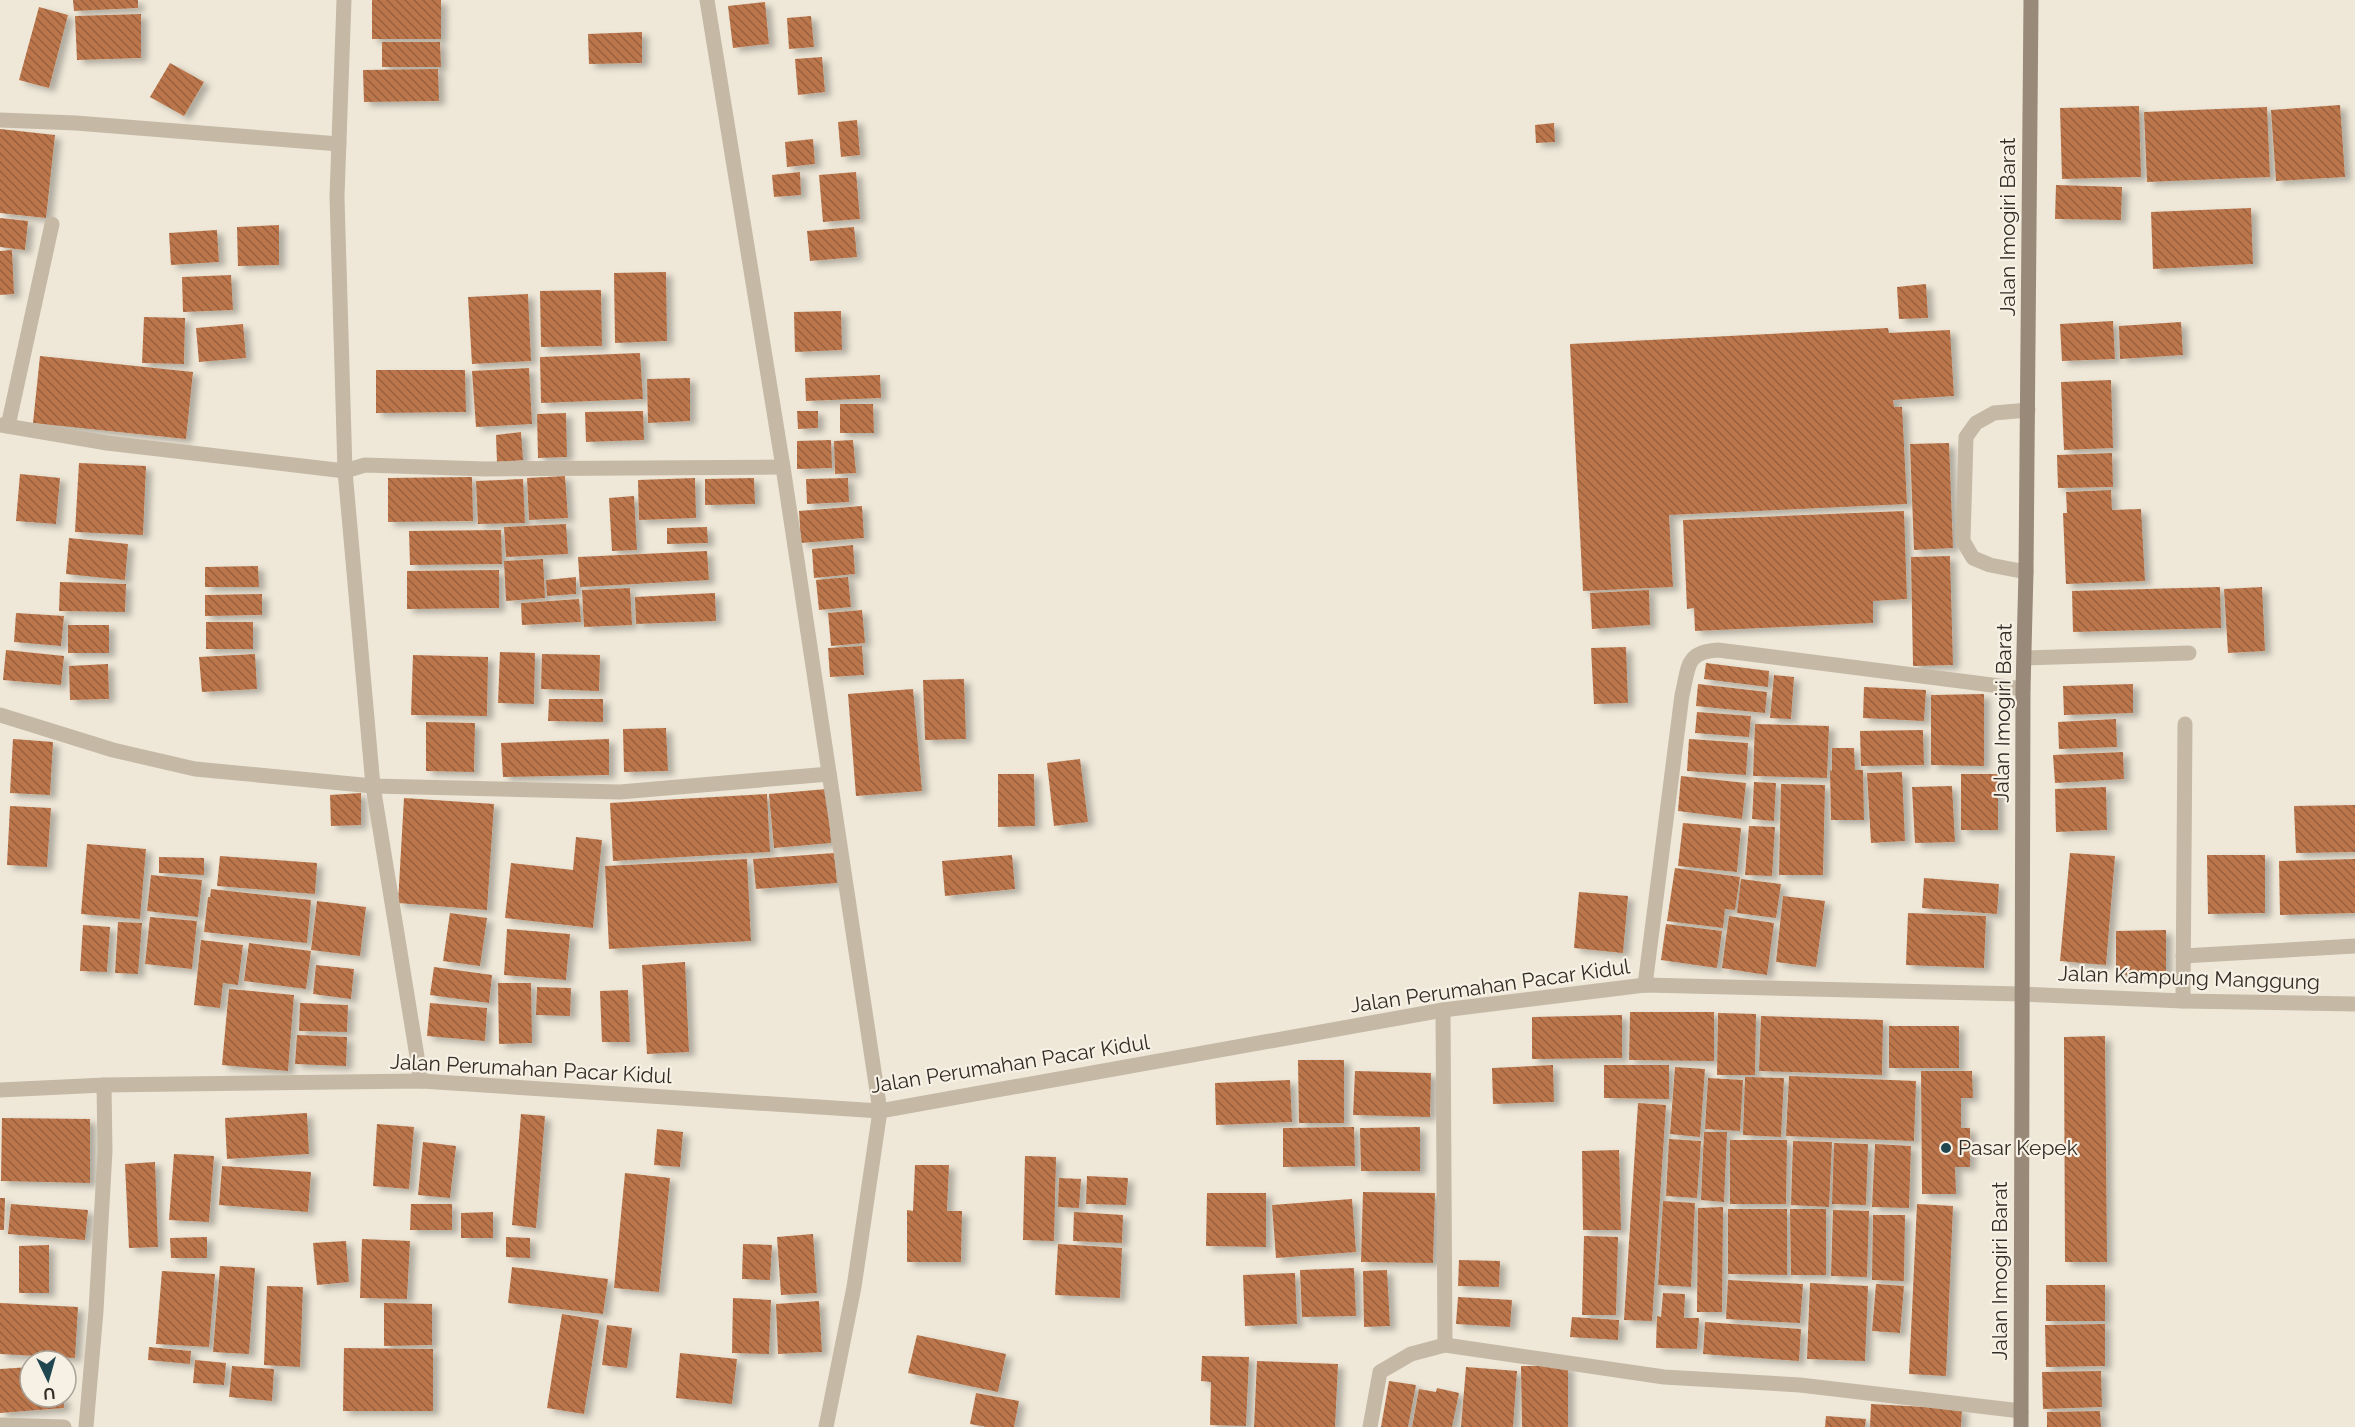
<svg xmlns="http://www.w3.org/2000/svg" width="2355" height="1427" font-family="Raleway,sans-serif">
<defs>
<pattern id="building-back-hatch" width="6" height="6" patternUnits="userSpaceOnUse" patternTransform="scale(1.5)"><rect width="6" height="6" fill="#bb764b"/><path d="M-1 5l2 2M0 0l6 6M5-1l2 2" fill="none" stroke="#99613e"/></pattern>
<filter id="shadow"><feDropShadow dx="6" dy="4" stdDeviation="3" flood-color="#0004"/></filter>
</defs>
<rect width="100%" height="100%" fill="#efe8d9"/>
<g fill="url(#building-back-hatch)" filter="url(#shadow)">
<path d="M73 0H138V8L74 11Z"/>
<rect x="372" y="0" width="69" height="39"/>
<path d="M765 2 769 44 733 48 728 6Z"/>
<path d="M39 7 68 15 49 88 19 80Z"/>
<path d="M141 14V58L77 60 75 16Z"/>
<path d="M811 16 814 47 789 49 787 18Z"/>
<path d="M642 32V63L589 64 588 34Z"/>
<path d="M382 42H440L441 67H382Z"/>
<path d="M822 57 825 92 798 95 795 59Z"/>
<path d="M170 63 204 82 184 116 150 97Z"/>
<path d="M438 69 439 101 364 102 363 70Z"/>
<path d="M2340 105 2345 177 2276 181 2271 110Z"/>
<path d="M2139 106 2141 177 2062 179 2060 108Z"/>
<path d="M2267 107 2270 177 2147 182 2144 112Z"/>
<path d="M857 120 860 155 841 157 838 122Z"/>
<path d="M1554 123 1555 142 1536 143 1535 125Z"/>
<path d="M0 129 55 135 46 218 0 213Z"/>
<path d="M813 139 815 164 787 167 785 142Z"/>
<path d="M800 172 801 195 774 197 772 175Z"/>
<path d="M856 172 860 219 823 222 819 175Z"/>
<path d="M2056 185 2122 187 2121 220 2055 219Z"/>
<path d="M2251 208 2253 264 2153 269 2151 212Z"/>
<path d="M0 218 28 221 25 250 0 247Z"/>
<path d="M279 225V265L238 266 237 227Z"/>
<path d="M854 227 857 257 810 261 807 231Z"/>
<path d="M217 230 219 262 171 265 169 233Z"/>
<path d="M12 250 14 294 0 295V251Z"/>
<path d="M666 272 667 341 615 343 614 273Z"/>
<path d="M231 275 233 310 183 312 182 277Z"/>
<path d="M1926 284 1928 318 1899 319 1897 287Z"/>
<path d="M601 290 602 346 541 347 540 291Z"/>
<path d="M528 294 531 361 472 364 468 297Z"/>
<path d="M841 311 842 350 795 352 794 312Z"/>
<path d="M144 317 185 318 184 364 142 363Z"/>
<path d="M2113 321 2115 359 2062 361 2060 324Z"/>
<path d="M2181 322 2183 355 2120 359 2119 326Z"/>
<path d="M243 324 246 358 199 362 196 328Z"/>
<path d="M1888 328 1889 333 1950 330 1954 396 1893 400 1894 407H1902L1907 504 1669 515 1673 587 1583 591 1570 344Z"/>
<path d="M640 353 643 399 541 403 540 357Z"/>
<path d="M40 356 193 372 186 439 33 423Z"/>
<path d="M529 368 532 424 476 427 472 371Z"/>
<path d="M376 370H465L466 412 376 413Z"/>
<path d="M880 375 881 398 806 401 805 378Z"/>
<path d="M690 378V421L648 423 647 379Z"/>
<path d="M2111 380 2113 448 2064 450 2061 382Z"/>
<path d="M840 404H873L874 433H840Z"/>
<path d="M643 411 644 440 586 442 585 412Z"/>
<path d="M797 411H818V428L798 429Z"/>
<path d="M566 413 567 457 538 458 537 414Z"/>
<path d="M521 432 523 460 497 462 496 435Z"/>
<path d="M831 440 832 468 797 469V441Z"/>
<path d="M853 440 856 473 835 474 834 441Z"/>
<path d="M1949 443 1953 548 1914 550 1910 444Z"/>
<path d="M2112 453 2113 487 2058 488 2057 455Z"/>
<path d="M79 463 146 466 143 535 75 532Z"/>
<path d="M20 474 60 478 56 524 16 521Z"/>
<path d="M565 476 568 518 529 520 527 478Z"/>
<path d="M472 477 473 521 388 522V478Z"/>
<path d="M695 478 696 518 639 520 638 480Z"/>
<path d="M754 478 755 504 705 505V479Z"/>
<path d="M848 478 849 502 807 504 806 479Z"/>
<path d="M523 479 525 523 478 524 476 481Z"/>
<path d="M2111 490 2112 510 2141 509 2145 581 2066 584 2063 513H2067L2066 492Z"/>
<path d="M634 496 637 550 612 551 609 498Z"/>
<path d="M862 506 864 538 801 543 799 511Z"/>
<path d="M1904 511 1907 599 1873 601V623L1695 631 1694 608 1687 609 1683 520Z"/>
<path d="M566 524 568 554 506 557 504 527Z"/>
<path d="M707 527 708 543 667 544V528Z"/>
<path d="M501 530 502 564 410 565 409 531Z"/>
<path d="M69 538 128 544 125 580 66 574Z"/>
<path d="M853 545 855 574 814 578 812 549Z"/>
<path d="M707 551 709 580 580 587 578 557Z"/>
<path d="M1950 556 1953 665 1913 666 1911 557Z"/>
<path d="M543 559 545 598 506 601 504 561Z"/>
<path d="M258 566 259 587H205V567Z"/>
<path d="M499 570V608L407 609V571Z"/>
<path d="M576 577V594L547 596 546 580Z"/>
<path d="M848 577 851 607 819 610 816 580Z"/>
<path d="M60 582 126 584 125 612 59 611Z"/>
<path d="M2220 587 2221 628 2073 632 2072 591Z"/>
<path d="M2262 587 2265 651 2228 653 2224 589Z"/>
<path d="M630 588 632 625 584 627 582 590Z"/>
<path d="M1649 590 1650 625 1592 629 1590 593Z"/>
<path d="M715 593 716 621 636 624 635 597Z"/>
<path d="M262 594V615L205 616V595Z"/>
<path d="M579 599 581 622 522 625 521 603Z"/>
<path d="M862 610 865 643 831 646 828 613Z"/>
<path d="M16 613 64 616 61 646 14 642Z"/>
<rect x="206" y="622" width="47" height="27"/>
<rect x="68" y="625" width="41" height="28"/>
<path d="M862 646 864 675 830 677 828 648Z"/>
<path d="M1626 647 1628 703 1594 704 1591 648Z"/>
<path d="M6 650 64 656 61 685 3 680Z"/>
<path d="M500 652 535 653 534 704 498 703Z"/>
<path d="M255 654 257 689 202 692 199 657Z"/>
<path d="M542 654 600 655 599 691 541 689Z"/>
<path d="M413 655 488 657 487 716 411 715Z"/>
<path d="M1706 663 1769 671 1768 687 1704 679Z"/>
<path d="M108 664 109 699 70 700 69 666Z"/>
<path d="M1774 675 1794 677 1791 719 1770 718Z"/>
<path d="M964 679 966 739 925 740 923 680Z"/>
<path d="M1698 684 1767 692 1765 713 1696 706Z"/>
<path d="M2133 684V713L2064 715 2063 686Z"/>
<path d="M1864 687 1926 690 1924 721 1863 718Z"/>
<path d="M913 689 922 791 856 796 848 694Z"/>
<path d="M1984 694V766L1931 765V695Z"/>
<path d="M549 699H603V722L548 721Z"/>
<path d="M1697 712 1751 716 1749 737 1695 733Z"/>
<path d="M2116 719 2117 747 2059 749 2058 722Z"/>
<path d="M426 722 475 723 474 772 426 771Z"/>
<path d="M1755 724 1829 726 1827 778 1753 776Z"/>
<path d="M666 728 668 771 624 772 623 729Z"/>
<path d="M1923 730 1924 765 1861 766 1860 731Z"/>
<path d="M13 739 53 742 50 795 10 793Z"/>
<path d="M609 739V775L503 777 501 743Z"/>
<path d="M1689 739 1748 743 1746 775 1687 771Z"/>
<path d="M1832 748H1854L1855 770H1863L1864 820H1831L1830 770 1832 771Z"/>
<path d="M2123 752 2124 779 2055 783 2053 755Z"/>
<path d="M1080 759 1088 822 1054 826 1047 763Z"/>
<path d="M1902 772 1905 841 1871 843 1867 773Z"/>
<path d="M998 774H1034L1035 826 998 827Z"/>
<rect x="1961" y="774" width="37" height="56"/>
<path d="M1681 776 1746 783 1742 819 1678 811Z"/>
<path d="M1754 782 1776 783 1774 821 1752 819Z"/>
<path d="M1781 784 1825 785 1823 875H1779Z"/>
<path d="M1952 786 1955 842 1915 843 1912 787Z"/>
<path d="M2106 787 2107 830 2056 832 2055 789Z"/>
<path d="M827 789 831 843 774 848 769 794Z"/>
<path d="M361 793V825L331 826 330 795Z"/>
<path d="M767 794 770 852 613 861 610 803Z"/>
<path d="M404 798 494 804 487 910 398 903Z"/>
<path d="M2355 805V852L2296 853 2294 806Z"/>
<path d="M10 806 51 808 47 867 7 865Z"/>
<path d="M1683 823 1741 828 1737 872 1678 866Z"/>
<path d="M1749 826 1775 827 1772 876 1745 875Z"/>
<path d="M576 837 602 840 593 928 505 918 511 863 573 870Z"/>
<path d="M87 844 146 849 140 919 81 914Z"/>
<path d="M834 853 837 883 756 889 753 859Z"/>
<path d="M2070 853 2115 856 2106 965 2060 961Z"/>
<path d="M1012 855 1015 889 945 896 942 861Z"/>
<path d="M2207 855H2265V913L2208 914Z"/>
<path d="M220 856 317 863 315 894 217 886Z"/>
<path d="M159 857 204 858V875L159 873Z"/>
<path d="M747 859 751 941 609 949 605 866Z"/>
<path d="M2355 859V913L2280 915 2279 861Z"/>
<path d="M1675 868 1740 877 1735 910 1725 909 1723 928 1667 921Z"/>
<path d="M151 875 202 880 198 917 147 911Z"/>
<path d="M1924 878 1999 884 1997 914 1922 908Z"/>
<path d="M1741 879 1781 884 1776 918 1737 913Z"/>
<path d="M211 889 311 900 307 943 204 932 208 897H210Z"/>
<path d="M1579 892 1628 896 1623 953 1574 948Z"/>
<path d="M1783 896 1825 901 1816 967 1776 962Z"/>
<path d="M317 901 366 907 360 956 311 950Z"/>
<path d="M450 913 487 918 480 966 443 961Z"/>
<path d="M1908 913 1986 916 1984 968 1906 965Z"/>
<path d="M1729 916 1774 923 1767 975 1722 968Z"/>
<path d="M150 917 197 921 192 969 145 964Z"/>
<path d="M118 922 142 923 138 974 115 973Z"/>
<path d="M1666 924 1722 931 1717 968 1661 960Z"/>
<path d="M83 925 110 927 107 972 80 971Z"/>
<path d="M507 929 570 934 566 980 504 975Z"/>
<path d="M2166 930V974L2116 975V931Z"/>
<path d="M201 940 243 945 238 985 223 983 220 1008 194 1005Z"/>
<path d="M249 943 311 951 306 989 244 981Z"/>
<path d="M685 962 689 1052 647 1054 642 965Z"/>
<path d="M316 965 354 969 351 999 313 994Z"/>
<path d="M434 967 492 975 489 1003 430 995Z"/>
<path d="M498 983H531L532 1043 499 1044Z"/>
<path d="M537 987 571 988 570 1016 536 1015Z"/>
<path d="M229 989 294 995 288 1071 222 1065Z"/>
<path d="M628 990 630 1042H602L600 991Z"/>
<path d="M300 1003 348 1005 347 1032 299 1031Z"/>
<path d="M430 1003 487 1008 485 1041 427 1036Z"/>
<path d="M1630 1012H1714V1061L1629 1060Z"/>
<path d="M1718 1013 1756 1014 1755 1075H1717Z"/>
<path d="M1622 1015V1058L1532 1059V1017Z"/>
<path d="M1761 1016 1883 1020 1882 1075 1759 1071Z"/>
<rect x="1889" y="1026" width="70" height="42"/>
<path d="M297 1035 347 1037 346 1066 295 1064Z"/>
<path d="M2105 1036 2107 1262H2065L2064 1037Z"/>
<path d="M1298 1060H1344V1123H1299Z"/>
<path d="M1553 1065 1554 1102 1493 1104 1492 1068Z"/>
<path d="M1604 1065H1669V1099L1604 1098Z"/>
<path d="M1675 1067 1705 1069 1700 1137 1670 1134Z"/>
<path d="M1355 1071 1431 1073 1430 1117 1353 1115Z"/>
<path d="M1921 1071H1972L1973 1098H1961V1128H1970V1167H1955L1956 1194H1922Z"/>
<path d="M1789 1076 1916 1081 1914 1141 1786 1136Z"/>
<path d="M1745 1077 1784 1078 1781 1137 1743 1135Z"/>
<path d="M1708 1078 1743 1080 1740 1131 1705 1129Z"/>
<path d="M1290 1080 1292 1122 1216 1125 1215 1083Z"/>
<path d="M1638 1103 1666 1105 1652 1321 1624 1320Z"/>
<path d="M307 1113 309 1154 227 1159 225 1118Z"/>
<path d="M521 1114 545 1116 536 1228 512 1225Z"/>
<path d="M2 1118 90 1119V1183L1 1181Z"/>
<path d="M377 1124 414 1127 409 1189 373 1186Z"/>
<path d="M1354 1127 1355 1166 1283 1167V1128Z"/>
<path d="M1420 1127V1171H1361L1360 1128Z"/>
<path d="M657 1129 683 1132 680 1167 654 1165Z"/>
<path d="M1704 1132H1727L1724 1202 1701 1200Z"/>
<path d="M1669 1139 1701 1141 1697 1198 1666 1196Z"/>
<path d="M1730 1140H1787L1786 1204H1730Z"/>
<path d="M1793 1141 1832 1142 1829 1207 1791 1205Z"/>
<path d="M423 1142 456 1146 450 1198 418 1195Z"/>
<path d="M1834 1143 1868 1144 1866 1205 1832 1204Z"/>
<path d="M1875 1144 1911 1146 1909 1208 1872 1207Z"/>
<path d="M1619 1150 1621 1230H1583L1582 1151Z"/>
<path d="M174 1154 214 1156 209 1222 169 1220Z"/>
<path d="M1025 1156 1056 1157 1054 1241 1023 1240Z"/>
<path d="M155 1162 158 1247 129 1248 125 1164Z"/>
<path d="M915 1165H949L947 1211H962L961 1262H907V1210L913 1211Z"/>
<path d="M222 1166 311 1172 308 1212 219 1205Z"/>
<path d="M625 1173 670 1178 659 1292 614 1288Z"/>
<path d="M1087 1176 1128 1178 1126 1205 1086 1204Z"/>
<path d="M1059 1178 1081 1179 1079 1208 1058 1207Z"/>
<path d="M1363 1192 1435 1193 1433 1263 1361 1262Z"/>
<path d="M1207 1193H1266V1247L1206 1246Z"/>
<path d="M0 1198H5L4 1230H0Z"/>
<path d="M1352 1199 1356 1252 1276 1258 1272 1205Z"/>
<path d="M1663 1201 1695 1203 1691 1287 1658 1285Z"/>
<path d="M11 1204 88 1210 85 1240 8 1234Z"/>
<path d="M411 1204H452V1230H410Z"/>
<path d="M1917 1204 1953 1206 1946 1376 1909 1374Z"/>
<path d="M1723 1207 1722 1312H1697L1698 1208Z"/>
<path d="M1728 1209H1787V1275L1728 1274Z"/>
<path d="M1790 1209H1826V1275H1791Z"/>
<path d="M1833 1210 1869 1211 1867 1277 1831 1276Z"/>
<path d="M493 1212V1238H461V1213Z"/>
<path d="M1074 1212 1123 1215 1122 1243 1073 1241Z"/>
<path d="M1873 1215H1905L1904 1281 1872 1280Z"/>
<path d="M813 1234 817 1293 781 1295 777 1237Z"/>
<path d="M1584 1236 1618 1237 1616 1315H1582Z"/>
<path d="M207 1237V1258H171L170 1238Z"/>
<path d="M506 1237 530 1238V1258L506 1257Z"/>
<path d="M362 1239 410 1241 407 1299 360 1298Z"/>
<path d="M346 1241 349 1282 317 1285 313 1243Z"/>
<path d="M743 1244 772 1245 770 1280 742 1279Z"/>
<path d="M1058 1244 1122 1248 1120 1298 1055 1295Z"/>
<path d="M49 1245V1293H19V1246Z"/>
<path d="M1459 1260 1500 1261 1499 1287 1458 1286Z"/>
<path d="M220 1266 255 1268 249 1354 213 1352Z"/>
<path d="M512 1267 608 1279 603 1314 508 1303Z"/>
<path d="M1354 1268 1356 1316 1302 1317 1300 1270Z"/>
<path d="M1387 1270 1390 1326 1364 1327 1363 1271Z"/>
<path d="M162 1271 215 1274 209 1347 156 1344Z"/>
<path d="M1295 1273 1297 1324 1245 1326 1243 1275Z"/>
<path d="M1728 1280 1803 1284 1800 1323 1726 1319Z"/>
<path d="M1810 1283 1868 1286 1865 1361 1807 1359Z"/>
<path d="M1876 1284 1904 1286 1900 1333 1872 1331Z"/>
<rect x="2046" y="1285" width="59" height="36"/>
<path d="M267 1286 303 1287 300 1367 264 1365Z"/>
<path d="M1663 1293 1685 1294 1684 1318H1699L1697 1349 1656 1348 1657 1316 1661 1317Z"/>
<path d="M1458 1297 1512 1300 1510 1327 1456 1324Z"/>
<path d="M733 1298 771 1300 769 1354 732 1353Z"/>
<path d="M819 1301 822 1352 778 1354 776 1304Z"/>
<path d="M0 1303 78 1307 75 1358 0 1354Z"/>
<path d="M384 1303 432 1304V1345L384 1346Z"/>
<path d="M562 1314 599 1320 584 1414 547 1408Z"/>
<path d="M1572 1317 1619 1320 1618 1340 1570 1337Z"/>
<path d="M1705 1322 1801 1329 1799 1361 1703 1354Z"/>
<path d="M2105 1324V1366L2046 1367 2045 1325Z"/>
<path d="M607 1325 632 1328 627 1368 602 1365Z"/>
<path d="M917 1335 1006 1354 998 1392 908 1373Z"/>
<path d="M149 1347 191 1351 190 1364 148 1360Z"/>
<path d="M344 1348 433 1349V1411H343Z"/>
<path d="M680 1353 737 1359 732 1404 676 1398Z"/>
<path d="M1202 1356 1249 1357 1246 1426 1210 1425 1211 1382 1201 1381Z"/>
<path d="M195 1360 226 1363 224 1385 193 1383Z"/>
<path d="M1257 1361 1338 1364 1335 1427H1254Z"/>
<path d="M232 1366 274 1369 272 1401 229 1397Z"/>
<path d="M1521 1366H1568V1427H1522Z"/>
<path d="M30 1367V1397H63L64 1408 0 1413V1369Z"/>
<path d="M1466 1367 1517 1371 1513 1427H1461Z"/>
<path d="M2101 1371 2102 1407 2043 1409 2042 1372Z"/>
<path d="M1389 1381 1416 1385 1408 1427H1381Z"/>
<path d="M1437 1388 1459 1393 1452 1427H1412L1419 1389 1436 1392Z"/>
<path d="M976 1393 1019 1401 1014 1427H987L970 1424Z"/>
<path d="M1871 1404 1962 1409 1961 1427H1870Z"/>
<path d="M2100 1411 2101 1427H2047V1412Z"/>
<path d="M1826 1416 1866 1419 1865 1427H1825Z"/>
</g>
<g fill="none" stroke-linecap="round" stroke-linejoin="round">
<g stroke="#c5b9a6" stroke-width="15">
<path d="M2026 572 1990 565 1973 558 1963 541 1966 437 1976 423 1994 413 2028 410"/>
<path d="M2024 658 2189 653"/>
</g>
<g stroke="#c5b9a6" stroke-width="15">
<path d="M344 0 337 197 345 471 373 786 421 1081"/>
<path d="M707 0 783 467 880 1111 854 1287 826 1427"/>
<path d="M0 120 76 123 339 144"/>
<path d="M0 425 107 443 345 471 365 465 485 469 783 467"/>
<path d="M8 426 52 224"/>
<path d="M0 715 113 750 195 769 373 786 620 792 829 774"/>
<path d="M2183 956 2355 946"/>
<path d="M1645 985 1682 695C1689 667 1685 652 1718 650L2023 689"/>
<path d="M2183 1001 2185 724"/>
<path d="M1443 1010 1445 1345"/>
<path d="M0 1090 104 1085 421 1081 880 1111 1443 1010 1645 985 2021 994 2183 1001 2355 1004"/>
<path d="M0 1425 64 1427"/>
<path d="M86 1427 96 1311 105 1151 104 1085"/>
<path d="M1370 1427 1380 1372 1411 1354 1445 1345 1664 1377 1800 1385 2021 1411"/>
</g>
<path stroke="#998978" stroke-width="15" d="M2021 1427 2023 689 2026 572 2031 0"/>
</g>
<circle fill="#204650" stroke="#f7f1e5" stroke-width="2" cx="1946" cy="1148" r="6"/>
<g text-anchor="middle" stroke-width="4.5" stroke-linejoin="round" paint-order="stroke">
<g font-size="21" fill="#322c26" stroke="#f7f1e5">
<text transform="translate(2008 227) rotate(-90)" y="7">Jalan Imogiri Barat</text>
<text transform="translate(2003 713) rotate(-89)" y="7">Jalan Imogiri Barat</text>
<text transform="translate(2189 978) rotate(2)" y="7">Jalan Kampung Manggung</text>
<text transform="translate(1490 986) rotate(-8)" y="7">Jalan Perumahan Pacar Kidul</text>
<text transform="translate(1010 1064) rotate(-9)" y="7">Jalan Perumahan Pacar Kidul</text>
<text transform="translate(531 1069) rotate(3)" y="7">Jalan Perumahan Pacar Kidul</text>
<text transform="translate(2000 1271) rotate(-90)" y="7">Jalan Imogiri Barat</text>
</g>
<g font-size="21" fill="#322c26" stroke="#f7f1e5" text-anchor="start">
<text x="1958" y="1155">Pasar Kepek</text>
</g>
</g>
<g transform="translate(48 1379) rotate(175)"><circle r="28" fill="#f7f1e5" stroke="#a8a299" stroke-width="1.5"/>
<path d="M0-4.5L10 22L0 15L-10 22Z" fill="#204650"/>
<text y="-9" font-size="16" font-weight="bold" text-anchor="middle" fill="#322c26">U</text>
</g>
</svg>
